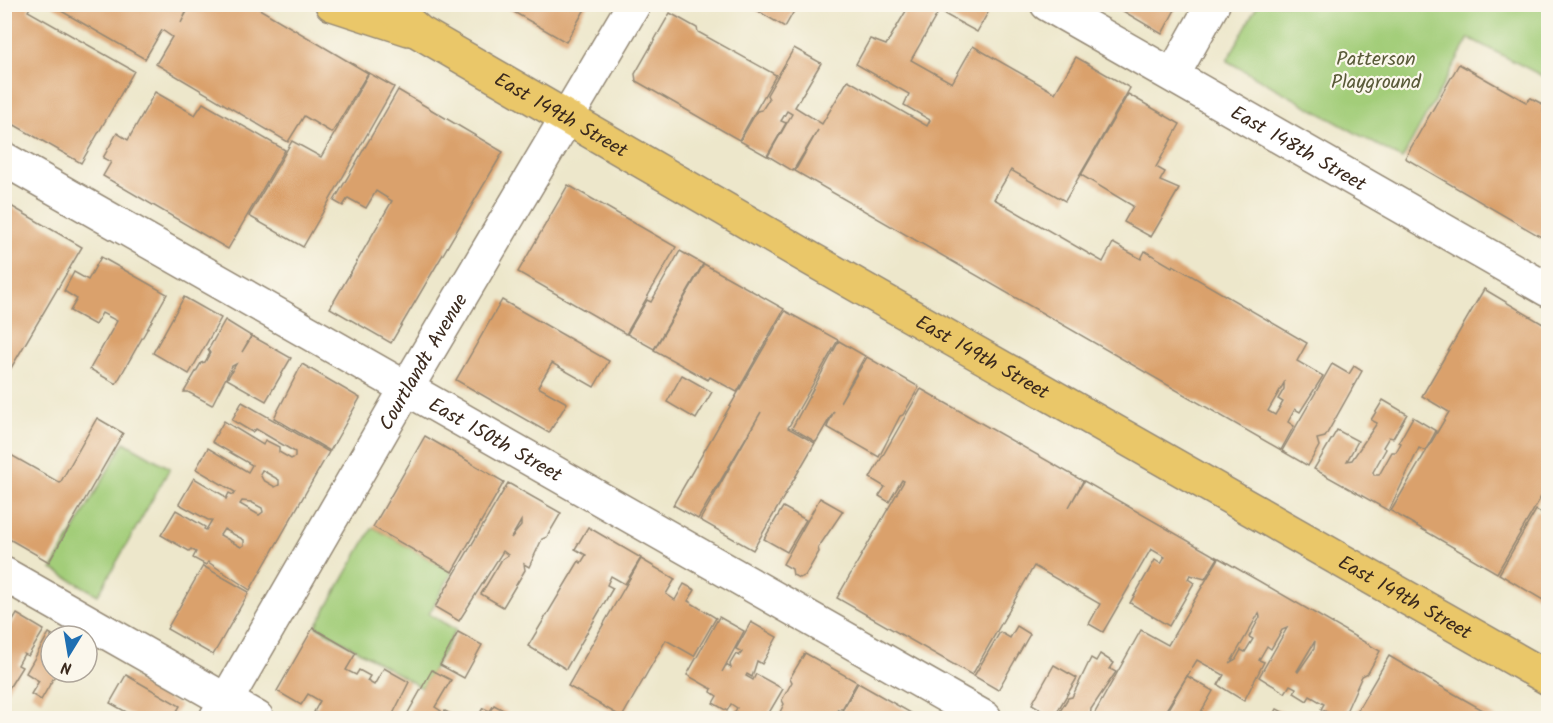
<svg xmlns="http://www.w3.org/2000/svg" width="1553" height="723" font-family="Kalam,sans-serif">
<rect width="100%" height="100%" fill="#fbf7ec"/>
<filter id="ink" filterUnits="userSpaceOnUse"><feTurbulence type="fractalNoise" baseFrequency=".0167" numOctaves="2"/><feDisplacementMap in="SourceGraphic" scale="12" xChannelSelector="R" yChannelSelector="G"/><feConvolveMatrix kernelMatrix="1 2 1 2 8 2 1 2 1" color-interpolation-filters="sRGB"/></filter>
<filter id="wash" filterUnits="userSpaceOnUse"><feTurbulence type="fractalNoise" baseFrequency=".008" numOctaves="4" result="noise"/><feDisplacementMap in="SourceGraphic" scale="24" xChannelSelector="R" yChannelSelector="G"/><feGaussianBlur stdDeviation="1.35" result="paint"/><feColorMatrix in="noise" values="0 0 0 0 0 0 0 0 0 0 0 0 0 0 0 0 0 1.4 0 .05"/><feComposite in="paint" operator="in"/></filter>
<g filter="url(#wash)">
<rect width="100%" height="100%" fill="#ede7cb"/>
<g fill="#a3cd79" stroke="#6f7c4c" stroke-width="1.5">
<path d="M1258 4 1548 5V79L1469 38 1402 159 1227 61Z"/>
<path d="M124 442 170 468 98 595 52 569Z"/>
<path d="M373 527 452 572 429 614 456 630 422 688 316 626Z"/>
</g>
<g id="blocks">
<g fill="#daa16c" fill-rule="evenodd">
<path d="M4 4H32L28 11 134 71 81 163 4 119Z"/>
<path d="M49 4H190L181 23 191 4H251L368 73 332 133 304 116 288 142 156 64 172 37 162 30 145 59Z"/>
<path d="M500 4H588L566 42Z"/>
<path d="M746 4H798L785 27Z"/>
<path d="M910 4H987L991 7 977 32 939 11 911 60 952 83 973 46 1055 93 1076 57 1130 88 1065 201 1011 170 994 199 1103 262 1113 243 1141 259 1145 251 1172 267 1173 265 1307 343 1297 361 1323 376 1300 412 1295 409 1288 422 1294 426 1281 450 795 171 818 130 793 171 768 156 792 114 787 111 781 121 786 123 767 156 740 141 757 111 762 110 769 99 767 95 794 48 821 63 795 107 822 124 848 80 927 126 930 120 904 105 909 94 856 64 870 39 886 45ZM1284 383V389L1278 399 1283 402 1275 415 1268 411Z"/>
<path d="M1111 4H1178L1162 34Z"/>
<path d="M670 13 697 28 698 32 776 75 739 140 636 81 635 74Z"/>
<path d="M1459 64 1526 102 1531 98 1544 105 1543 112 1548 115V241L1405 158Z"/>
<path d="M369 73 394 87 303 247 249 216 292 141 321 157Z"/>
<path d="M398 90 503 152 391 343 330 308 392 201 376 191 366 208 348 198 343 206 334 201Z"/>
<path d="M155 92 195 115 203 103 285 150 228 249 103 176 111 162 103 158 117 133 128 140Z"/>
<path d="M1128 94 1180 124 1156 167 1165 172 1160 181 1179 189 1151 237 1124 222 1133 206 1081 175Z"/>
<path d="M568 185 676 247 626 334 518 272Z"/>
<path d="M4 202 82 247 4 380Z"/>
<path d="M680 251 703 264 654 349 627 334 647 300 651 302Z"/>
<path d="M101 257 167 294 116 384 90 369 117 321 102 313 95 325 70 311 77 299 64 291 74 272 88 280Z"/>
<path d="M704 264 784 309 737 392 710 377 708 380 654 350Z"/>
<path d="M1484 289 1548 327V485L1497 573 1391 511 1449 412 1422 396Z"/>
<path d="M184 297 221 318 189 374 153 353Z"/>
<path d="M502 300 609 361 594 387 552 363 538 387 567 403 549 433 456 380Z"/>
<path d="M785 311 838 340 788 428 815 443 753 550 700 520 761 412 698 519 673 505Z"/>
<path d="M225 320 251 336 242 352 252 336 291 358 266 401 227 379 236 364 232 366 212 405 188 392H184L201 363 205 362 210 353 208 350Z"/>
<path d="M839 341 865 356 840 402 867 357 919 387 903 415 900 416 879 457 827 427 834 411 816 442 792 428Z"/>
<path d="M302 364 360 398 330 451 274 418Z"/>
<path d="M1332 364 1349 374 1354 366 1362 371 1325 437 1317 439 1319 446 1308 466 1282 451Z"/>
<path d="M682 375 712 392 696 419 667 402Z"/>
<path d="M921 389 1083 481 1069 507 1084 481 1218 558 1205 579 1190 575 1188 579 1194 583 1169 626 1130 603 1155 560 1161 564 1165 557 1151 549 1103 632 1089 624 1100 604 1034 566 972 675 837 598 904 481 902 480 889 502 879 496 885 487 870 478Z"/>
<path d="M1383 400 1407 414 1393 438 1389 437 1383 447 1386 449 1373 472 1374 475H1379L1392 452H1396L1401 443 1399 442 1413 417 1436 431 1425 451 1419 448 1389 511 1314 469 1337 430 1358 441 1347 461 1352 460 1377 423 1371 420Z"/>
<path d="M242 402 329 452 250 590 208 562 206 565 193 558 196 552 191 549 189 551 161 535 176 510 205 527 204 529 206 530 212 520H208L179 504 194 478 223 495 226 499 229 493 233 495 235 492 196 469 208 448 248 472 252 465 212 442 224 421 263 445 265 440 279 447V452L291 459 295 457V452L256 429 252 432 232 420ZM262 470 279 480V485L275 487 263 480 260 474ZM242 501 251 502 262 508 263 512 259 515 240 504ZM224 529 244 540V545L241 547 220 535Z"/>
<path d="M97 418 123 433 49 562 4 536V451L60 483Z"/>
<path d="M425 436 504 482 452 572 373 527Z"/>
<path d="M508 483 561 513 547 537 542 539 529 567 524 564 525 570 503 607 481 594 502 559 508 555 503 551 459 621 435 607ZM521 521V526L511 538Z"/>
<path d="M820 498 843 511 818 548 819 552 805 576 799 578 793 575 792 569 783 564Z"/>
<path d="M1548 499V516L1541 512Z"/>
<path d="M783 507 806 520 787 552 764 539Z"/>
<path d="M1536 510 1548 517V603L1499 574Z"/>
<path d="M588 527 641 558 625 584 611 576 607 585 613 588 566 669 528 646 579 561 581 563 586 555 575 549Z"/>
<path d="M1219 558 1380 651 1368 673 1362 676 1344 716 1337 712 1334 716 1321 709 1324 704 1310 696 1307 701 1294 693 1296 688 1290 685 1285 693 1259 677 1287 628 1282 630 1271 649 1267 646 1259 660 1264 662 1244 701 1218 685 1224 675 1197 660 1161 718H1092L1141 630 1168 645ZM1259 613 1260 617 1249 637 1253 639 1245 652 1241 650 1236 659 1231 662ZM1315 641 1314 649 1298 672 1297 671Z"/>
<path d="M641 559 675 579 666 594 675 600 684 584 695 590 688 601 716 618 694 656 666 640 622 717 568 686Z"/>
<path d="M203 566 249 592 213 655 167 629Z"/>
<path d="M17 614 44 630 28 656 24 654 18 665 22 667 4 696V636Z"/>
<path d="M719 617 744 631 722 672 726 665 731 668 730 664 736 654 739 656 742 652 736 649 751 622 777 637 762 664 757 661 752 677 747 674 746 676 753 680 756 674 783 689 766 718H731L737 708 731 704 727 711 713 703 717 696 711 692 712 689 687 675Z"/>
<path d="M1017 626 1030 634 998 690 974 676 1000 632 1010 638Z"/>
<path d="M313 628 356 653 346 670 356 675 359 670 370 676 367 681 374 685 384 668 409 682 391 718H349L344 716 343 718H326L314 712 320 701 308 694 301 705 277 691Z"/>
<path d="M458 632 482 645 464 678 440 665Z"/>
<path d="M49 633 54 636H51V672H57L41 700 31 694 39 681 26 673Z"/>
<path d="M805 653 857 682 842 709H838L833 718H771L774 714H779L784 704 782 700 792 682 790 678Z"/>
<path d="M1100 654 1114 663 1110 669 1116 672 1091 709 1090 718H1056L1068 698 1072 697 1091 658 1096 661Z"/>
<path d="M1389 656 1435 683 1497 718H1425L1417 714 1414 718H1345L1347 714 1353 718Z"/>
<path d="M1054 665 1077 678 1054 717 1032 704Z"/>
<path d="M432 670 451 680 435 707 441 711 436 718H405Z"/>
<path d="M126 675 180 706 173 718H137L110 703Z"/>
<path d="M1187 676 1213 691 1198 717 1191 713 1180 718H1163Z"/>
<path d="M858 683 911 713 908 718H838Z"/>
<path d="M494 705 507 712 504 718H477L483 708 490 711Z"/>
<path d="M1277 709 1294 718H1272Z"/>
<path d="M445 711 458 718H441Z"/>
</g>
</g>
</g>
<g filter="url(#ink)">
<use href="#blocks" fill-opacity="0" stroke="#948874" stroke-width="1.5"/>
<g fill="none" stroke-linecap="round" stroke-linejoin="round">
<defs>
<g id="minor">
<path id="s1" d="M1047 4 1548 290"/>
<path d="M1173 75 1213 4"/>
<path id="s2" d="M4 159 985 718"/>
<path d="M4 574 257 718"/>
<path id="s3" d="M216 718 406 389 634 4"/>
</g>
<g id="major">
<path d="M332 4 409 29"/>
<path id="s4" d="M387 4 419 32 811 259 1548 678"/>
</g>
</defs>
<use href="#minor" stroke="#948874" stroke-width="36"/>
<use href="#major" stroke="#948874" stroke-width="36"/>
<use href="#minor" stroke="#fff" stroke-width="33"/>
<use href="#major" stroke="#eac769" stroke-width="33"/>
</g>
</g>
<g text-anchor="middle" stroke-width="4.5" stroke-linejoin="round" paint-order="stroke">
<g font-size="20" fill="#5a5b39" stroke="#fbf7ec">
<text x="1376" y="65">Patterson<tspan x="1376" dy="23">Playground</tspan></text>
</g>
<g font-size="20" fill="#3b2a1e" stroke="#fbf7ec">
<text dy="7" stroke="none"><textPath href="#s4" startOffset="207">East 149th Street</textPath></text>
<text dy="7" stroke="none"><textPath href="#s1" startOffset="290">East 148th Street</textPath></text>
<text dy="7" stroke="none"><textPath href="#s4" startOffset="693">East 149th Street</textPath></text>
<text dy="7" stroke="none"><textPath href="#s3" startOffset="412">Courtlandt Avenue</textPath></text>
<text dy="7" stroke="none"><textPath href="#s2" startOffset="566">East 150th Street</textPath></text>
<text dy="7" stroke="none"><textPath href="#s4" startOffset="1179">East 149th Street</textPath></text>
</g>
</g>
<rect width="1553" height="723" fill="none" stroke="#fbf7ec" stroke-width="24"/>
<g transform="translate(69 654) rotate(191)"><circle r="28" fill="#fbf7ec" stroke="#aea59a" stroke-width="1.5"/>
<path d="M0-4.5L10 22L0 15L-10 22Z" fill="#1f6fb2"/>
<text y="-9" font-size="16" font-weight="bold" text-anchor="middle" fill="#3b2a1e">N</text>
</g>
</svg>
